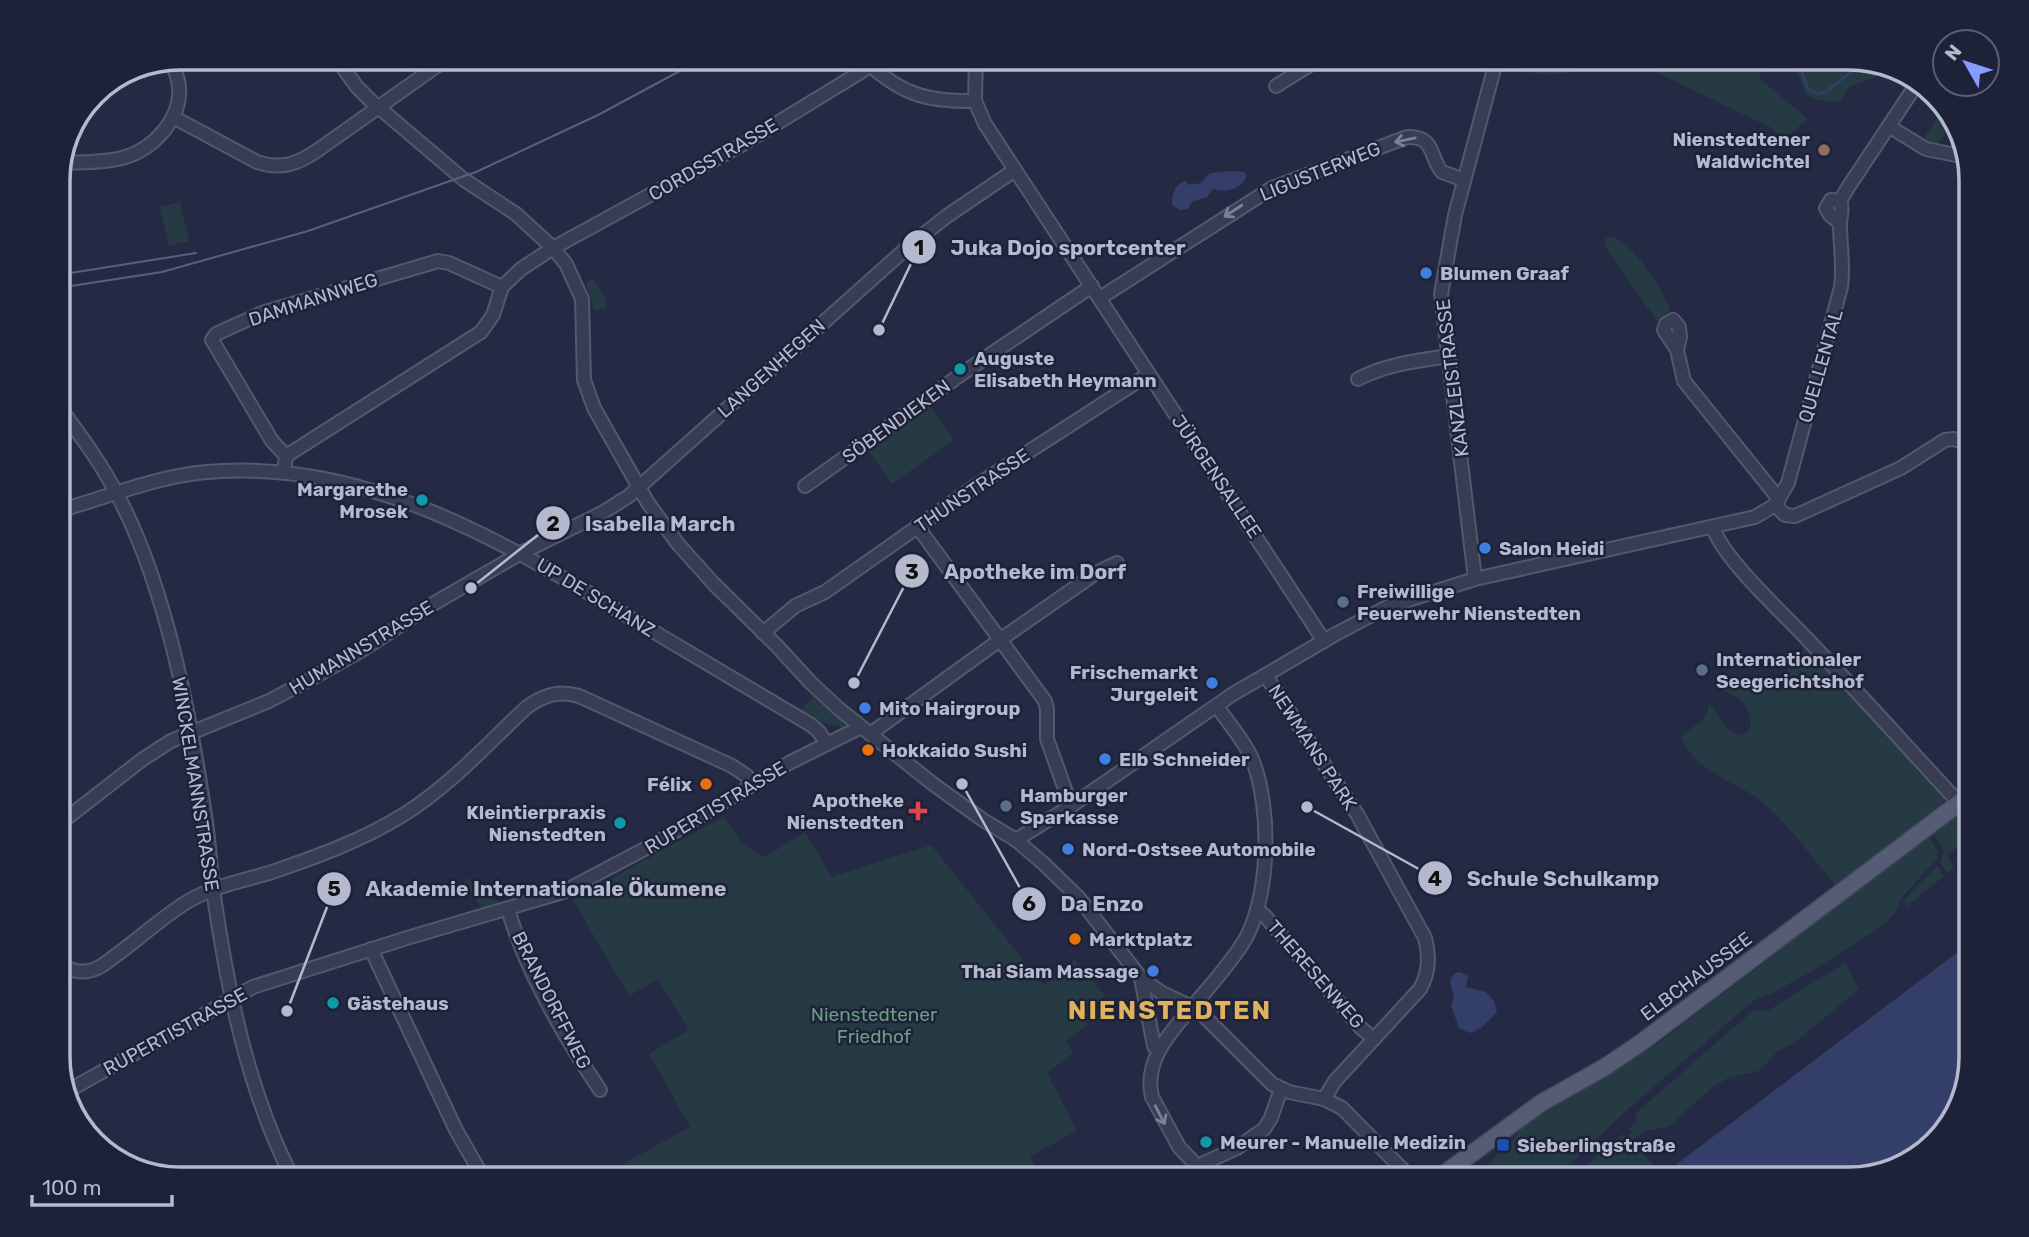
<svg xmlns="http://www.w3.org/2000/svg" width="2029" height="1237" font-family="Rubik,sans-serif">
<rect width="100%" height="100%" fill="#242a43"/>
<g fill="#263a44">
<path d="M1503 58 1547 60 1550 58H1614C1565 75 1554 80 1502 66Z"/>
<path d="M1627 58H1849L1894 70 1849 87 1842 100C1830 102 1816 101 1806 94L1794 65 1782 64 1760 74V79L1808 119 1783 140 1774 129Z"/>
<path d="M1944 108 1955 118 1937 146 1922 141Z"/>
<path d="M180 202 189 241 169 246 160 207Z"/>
<path d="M1609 236C1630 238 1664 291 1670 311L1657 321 1606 248 1604 241Z"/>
<path d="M593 278 605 298 607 308 594 310 586 283Z"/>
<path d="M929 404 954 440 892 484 866 447Z"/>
<path d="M1805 648 1943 792 1945 798 1938 809 1835 885C1811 857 1778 808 1746 791 1723 778 1691 764 1681 737 1694 723 1707 726 1709 703L1728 729 1741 736 1749 731C1757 704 1733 695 1714 686L1725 675C1744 688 1757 691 1777 677L1780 679Z"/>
<path d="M813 697 843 722 844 728 822 723 800 711Z"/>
<path d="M1962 810 1968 819 1971 817V836L1947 855 1954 867 1947 873 1940 863 1944 851 1935 837 1930 839 1937 850 1938 858 1902 897 1894 915 1876 930 1812 971 1774 992 1755 1000 1745 1008 1628 1109 1561 1173 1559 1172 1551 1179H1460L1478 1172 1508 1145 1522 1128 1543 1113 1657 1044Z"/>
<path d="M724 816 742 844 765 857 805 832 831 877 931 845 1043 985 1075 959 1105 996 1081 1015 1088 1024 1066 1042 1074 1052 1047 1073 1077 1131 1030 1156 1043 1179H596L690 1127 649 1054 689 1030 658 979 629 996 573 900Z"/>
<path d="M1937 866 1944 876 1906 907 1905 899Z"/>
<path d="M468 878 499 903 481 908 464 882Z"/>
<path d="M1845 963 1859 989 1794 1043 1777 1052 1759 1071 1730 1077 1715 1085 1668 1127 1644 1131 1632 1140 1656 1168 1642 1179H1570L1623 1134 1626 1137 1632 1133 1629 1129 1637 1120 1635 1114 1755 1009 1766 1012Z"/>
</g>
<g fill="#343f69">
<path d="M1232 171 1244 172 1247 176C1241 190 1225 193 1213 189L1207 197 1192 202 1188 209 1180 210 1172 205C1172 194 1174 185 1185 181L1189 185 1196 183 1199 185 1210 173Z"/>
<path d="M1971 942V1058L1955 1119 1911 1163 1850 1179H1657Z"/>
<path d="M1459 972 1468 976 1466 987 1486 992 1494 1001 1497 1012 1481 1028 1470 1033 1459 1028 1451 1005 1454 997 1450 981 1454 974Z"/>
</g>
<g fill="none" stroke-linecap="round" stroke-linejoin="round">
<g stroke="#343f69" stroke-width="2.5">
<path d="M1797 58 1808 89 1818 94 1827 91 1852 71 1870 63"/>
<path d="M1561 61 1569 58"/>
</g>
<defs>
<g id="minor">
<path d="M336 58 357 87 370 100 463 179 516 214 553 248 566 264 582 299 584 380 594 408 648 503 678 544 714 584 776 645 811 683 839 709 933 784 983 820 1016 840 1043 863 1078 897 1141 978 1162 993 1192 1007 1202 1014 1272 1084 1289 1092 1324 1099 1342 1108 1412 1179"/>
<path d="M862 58C899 93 924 102 975 101"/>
<path d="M976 58 975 101 985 124 1324 641"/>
<path d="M1276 86 1321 58"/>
<path d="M173 117 257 162C281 170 298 164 318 150L448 58"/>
<path d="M1890 127 1926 149 1966 157"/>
<path d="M62 163C82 162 103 163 122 158 153 150 182 119 179 86 178 77 174 68 171 60"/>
<path d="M1840 223 1830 215 1826 208 1831 200 1840 201"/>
<path d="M1100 298 1272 188 1407 137C1435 136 1429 156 1442 172L1464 180"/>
<path d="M1677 350 1664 330 1666 324 1673 320 1679 327 1680 337 1677 350 1684 381 1779 499"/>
<path d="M1358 379C1387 364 1416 361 1449 356"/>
<path d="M58 405C80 435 102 464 119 498 166 588 190 714 205 815 209 839 210 864 213 889 227 987 247 1090 293 1179"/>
<path d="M286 456 481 332 493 315 502 287"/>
<path d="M284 473 286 456 272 441 212 340 216 334 262 313 438 261 449 263 502 287 521 269 553 248 743 144 864 70 869 64"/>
<path d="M805 486 963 373 1092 286"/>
<path d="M1775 505 1785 515 1795 516 1901 468 1945 440 1954 439 1971 445"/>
<path d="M58 511C108 497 154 477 206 472 361 458 497 538 624 614 687 651 749 688 811 725L819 732 827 744"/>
<path d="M917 526 1045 701 1047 709V739L1071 806"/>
<path d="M1713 527C1722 558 1785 615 1809 641 1860 694 1909 749 1959 803"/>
<path d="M1475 579 1441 294 1455 215 1497 58"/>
<path d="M763 633 795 606 825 592 974 487 1149 374"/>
<path d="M1266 676 1357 814 1425 938C1430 956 1429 973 1420 989L1335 1081 1324 1099"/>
<path d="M870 734 1004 637 1096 573 1117 563"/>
<path d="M58 825 143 759 171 741 269 701 309 680 362 650 433 604 521 553 602 513 629 496 909 246 947 216 1015 170"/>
<path d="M1016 840 1071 806 1233 694 1334 635 1389 606 1475 579 1755 517 1775 505 1788 483 1841 287C1844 265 1840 245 1840 224 1840 215 1844 210 1840 201L1849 186 1918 82"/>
<path d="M508 909C525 969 565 1038 600 1090"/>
<path d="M1257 910 1265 916 1361 1028 1374 1039"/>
<path d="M371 949 456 1130 484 1179"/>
<path d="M58 962C67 970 81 974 92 970 101 968 108 961 115 956 139 939 162 917 187 902 213 886 243 881 272 872 316 857 363 840 403 815 450 786 487 744 527 707 544 695 559 690 579 696L732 766 747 776 753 785"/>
<path d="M1141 978 1154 1046 1158 1050"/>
<path d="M66 1092 253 987 407 938 563 892 654 844 789 763 861 727"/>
<path d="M1199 1168 1179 1147 1152 1097C1143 1060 1172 1030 1194 1005 1210 986 1228 966 1241 946 1271 903 1272 807 1252 759 1244 740 1228 723 1217 706"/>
<path d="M1190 1179 1204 1163 1237 1148 1264 1129 1271 1118 1281 1089"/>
</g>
<path id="major" d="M1437 1179 1541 1103 1605 1067 1642 1042 1971 794"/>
</defs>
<use href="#minor" stroke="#53586d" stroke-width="16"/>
<use href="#major" stroke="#42465c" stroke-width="19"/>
<use href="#minor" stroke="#383d53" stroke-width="12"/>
<use href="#major" stroke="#565c73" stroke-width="16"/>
<g stroke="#5a607a" stroke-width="2">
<path d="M58 275 196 253"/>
<path d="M58 288 162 272 308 231 450 181 476 172 598 115 704 58"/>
</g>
</g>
<defs><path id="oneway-shaft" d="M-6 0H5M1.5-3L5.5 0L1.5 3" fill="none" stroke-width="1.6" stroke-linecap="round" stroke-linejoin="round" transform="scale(1.75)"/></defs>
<g stroke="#7d8196">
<use href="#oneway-shaft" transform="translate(1405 140) rotate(168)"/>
<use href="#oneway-shaft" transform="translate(1233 211) rotate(147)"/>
<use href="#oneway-shaft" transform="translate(1160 1115) rotate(63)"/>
</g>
<circle fill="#8d6e63" stroke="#1d2238" stroke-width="2.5" cx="1824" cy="150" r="7"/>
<g fill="#3f7fe0" stroke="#1d2238" stroke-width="2.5">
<circle cx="1426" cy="273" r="7"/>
<circle cx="1485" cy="548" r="7"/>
<circle cx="1212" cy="683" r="7"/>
<circle cx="865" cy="708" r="7"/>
<circle cx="1105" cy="759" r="7"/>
<circle cx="1068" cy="849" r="7"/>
<circle cx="1153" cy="971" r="7"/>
</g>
<g fill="#0f9aa8" stroke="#1d2238" stroke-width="2.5">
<circle cx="960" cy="369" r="7"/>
<circle cx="422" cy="500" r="7"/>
<circle cx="620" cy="823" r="7"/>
<circle cx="333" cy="1003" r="7"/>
<circle cx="1206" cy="1142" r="7"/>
</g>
<g fill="#5c6f8a" stroke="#1d2238" stroke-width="2.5">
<circle cx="1343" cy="602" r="7"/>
<circle cx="1702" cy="670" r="7"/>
<circle cx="1006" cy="806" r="7"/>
</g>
<g fill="#e8710a" stroke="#1d2238" stroke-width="2.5">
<circle cx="868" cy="750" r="7"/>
<circle cx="706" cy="784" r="7"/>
<circle cx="1075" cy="939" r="7"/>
</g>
<path fill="#e0444e" stroke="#1d2238" stroke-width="2.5" d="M914.5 800.5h7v7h7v7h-7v7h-7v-7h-7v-7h7z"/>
<rect fill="#1a4fb4" stroke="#1d2238" stroke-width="2.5" x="1496" y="1138" width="14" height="14" rx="3.5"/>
<g text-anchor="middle" stroke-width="5" stroke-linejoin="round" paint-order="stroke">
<g font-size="19" font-weight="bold" fill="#b5b9cd" stroke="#1d2238" text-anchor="start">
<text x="1810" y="146" text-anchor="end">Nienstedtener<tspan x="1810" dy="22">Waldwichtel</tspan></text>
<text x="1440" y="280">Blumen Graaf</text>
<text x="974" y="365">Auguste<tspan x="974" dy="22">Elisabeth Heymann</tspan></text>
<text x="408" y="496" text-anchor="end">Margarethe<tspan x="408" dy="22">Mrosek</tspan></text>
<text x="1499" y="555">Salon Heidi</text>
<text x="1357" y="598">Freiwillige<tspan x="1357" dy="22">Feuerwehr Nienstedten</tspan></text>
<text x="1716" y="666">Internationaler<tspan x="1716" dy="22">Seegerichtshof</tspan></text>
<text x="1198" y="679" text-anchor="end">Frischemarkt<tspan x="1198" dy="22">Jurgeleit</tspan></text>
<text x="879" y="715">Mito Hairgroup</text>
<text x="882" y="757">Hokkaido Sushi</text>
<text x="1119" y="766">Elb Schneider</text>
<text x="692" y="791" text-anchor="end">Félix</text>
<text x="1020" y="802">Hamburger<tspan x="1020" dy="22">Sparkasse</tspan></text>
<text x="904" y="807" text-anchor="end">Apotheke<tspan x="904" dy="22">Nienstedten</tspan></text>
<text x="606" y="819" text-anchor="end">Kleintierpraxis<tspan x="606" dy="22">Nienstedten</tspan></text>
<text x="1082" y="856">Nord-Ostsee Automobile</text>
<text x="1089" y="946">Marktplatz</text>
<text x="1139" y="978" text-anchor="end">Thai Siam Massage</text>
<text x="347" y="1010">Gästehaus</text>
<text x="1220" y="1149">Meurer - Manuelle Medizin</text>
<text x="1517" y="1152">Sieberlingstraße</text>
</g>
<g font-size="19" fill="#b5b9cd" stroke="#1d2238">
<text transform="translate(713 159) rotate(-30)" y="7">CORDSSTRASSE</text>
<text transform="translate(1320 171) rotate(-22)" y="7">LIGUSTERWEG</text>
<text transform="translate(313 299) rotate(-18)" y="7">DAMMANNWEG</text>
<text transform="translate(1820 366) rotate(-74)" y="7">QUELLENTAL</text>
<text transform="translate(771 368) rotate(-42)" y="7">LANGENHEGEN</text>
<text transform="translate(1452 378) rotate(-97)" y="7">KANZLEISTRASSE</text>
<text transform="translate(896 421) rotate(-36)" y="7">SÖBENDIEKEN</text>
<text transform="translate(1217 476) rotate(56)" y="7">JÜRGENSALLEE</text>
<text transform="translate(972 490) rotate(-34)" y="7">THUNSTRASSE</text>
<text transform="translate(596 597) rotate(31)" y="7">UP DE SCHANZ</text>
<text transform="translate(361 647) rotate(-31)" y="7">HUMANNSTRASSE</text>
<text transform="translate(1313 747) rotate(57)" y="7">NEWMANS PARK</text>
<text transform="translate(196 784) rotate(81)" y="7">WINCKELMANNSTRASSE</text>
<text transform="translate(715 807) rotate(-31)" y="7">RUPERTISTRASSE</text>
<text transform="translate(1316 974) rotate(49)" y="7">THERESENWEG</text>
<text transform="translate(1696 976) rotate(-37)" y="7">ELBCHAUSSEE</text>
<text transform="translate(552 1000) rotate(63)" y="7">BRANDORFFWEG</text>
<text transform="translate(175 1031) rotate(-29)" y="7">RUPERTISTRASSE</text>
</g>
<g font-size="19" fill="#6a9f82" stroke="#1d2238">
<text x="874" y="1021">Nienstedtener<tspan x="874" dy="22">Friedhof</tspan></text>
</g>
<g font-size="26" font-weight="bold" letter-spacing="2" fill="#dfb35e" stroke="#1d2238">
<text x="1170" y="1019">NIENSTEDTEN</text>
</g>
</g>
<path d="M0 0H2029V1237H0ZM180 70H1849A110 110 0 0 1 1959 180V1057A110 110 0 0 1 1849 1167H180A110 110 0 0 1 70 1057V180A110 110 0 0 1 180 70Z" fill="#1d2238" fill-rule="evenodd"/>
<path fill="none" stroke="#b5b9cd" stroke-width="3.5" d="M180 70H1849A110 110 0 0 1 1959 180V1057A110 110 0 0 1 1849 1167H180A110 110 0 0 1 70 1057V180A110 110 0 0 1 180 70Z"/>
<path fill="none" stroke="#b5b9cd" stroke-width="2.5" d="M879 330L919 247M471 588L553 523M854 683L912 571M1307 807L1435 878M287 1011L334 889M962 784L1029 904"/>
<g fill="#b5b9cd" stroke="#1d2238" stroke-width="2.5">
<circle cx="879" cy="330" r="7"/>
<circle cx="471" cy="588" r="7"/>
<circle cx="854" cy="683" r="7"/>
<circle cx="1307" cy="807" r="7"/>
<circle cx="287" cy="1011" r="7"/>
<circle cx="962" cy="784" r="7"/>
<circle cx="919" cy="247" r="18"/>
<circle cx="553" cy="523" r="18"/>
<circle cx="912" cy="571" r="18"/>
<circle cx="1435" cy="878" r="18"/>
<circle cx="334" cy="889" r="18"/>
<circle cx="1029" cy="904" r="18"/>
</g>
<g font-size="21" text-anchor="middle" font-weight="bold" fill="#111">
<text x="919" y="255">1</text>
<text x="553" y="531">2</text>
<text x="912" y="579">3</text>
<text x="1435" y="886">4</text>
<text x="334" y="896">5</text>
<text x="1029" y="911">6</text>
</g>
<g font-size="21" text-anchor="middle" font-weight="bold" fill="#b5b9cd" stroke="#1d2238" stroke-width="5" stroke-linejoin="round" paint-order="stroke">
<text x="1068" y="255">Juka Dojo sportcenter</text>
<text x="660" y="531">Isabella March</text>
<text x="1035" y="579">Apotheke im Dorf</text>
<text x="1563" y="886">Schule Schulkamp</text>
<text x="546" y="896">Akademie Internationale Ökumene</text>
<text x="1102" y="911">Da Enzo</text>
</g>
<g transform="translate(1966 63) rotate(309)"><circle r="33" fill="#1d2238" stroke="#5a5e74" stroke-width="2"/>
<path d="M0-5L12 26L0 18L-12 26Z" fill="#889bff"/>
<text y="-10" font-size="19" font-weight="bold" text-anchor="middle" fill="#b5b9cd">N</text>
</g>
<path d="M32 1195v10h140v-10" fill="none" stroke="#b5b9cd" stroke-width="3.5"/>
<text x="42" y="1195" font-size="21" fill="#b5b9cd" stroke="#1d2238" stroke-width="5" paint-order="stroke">100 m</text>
</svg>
